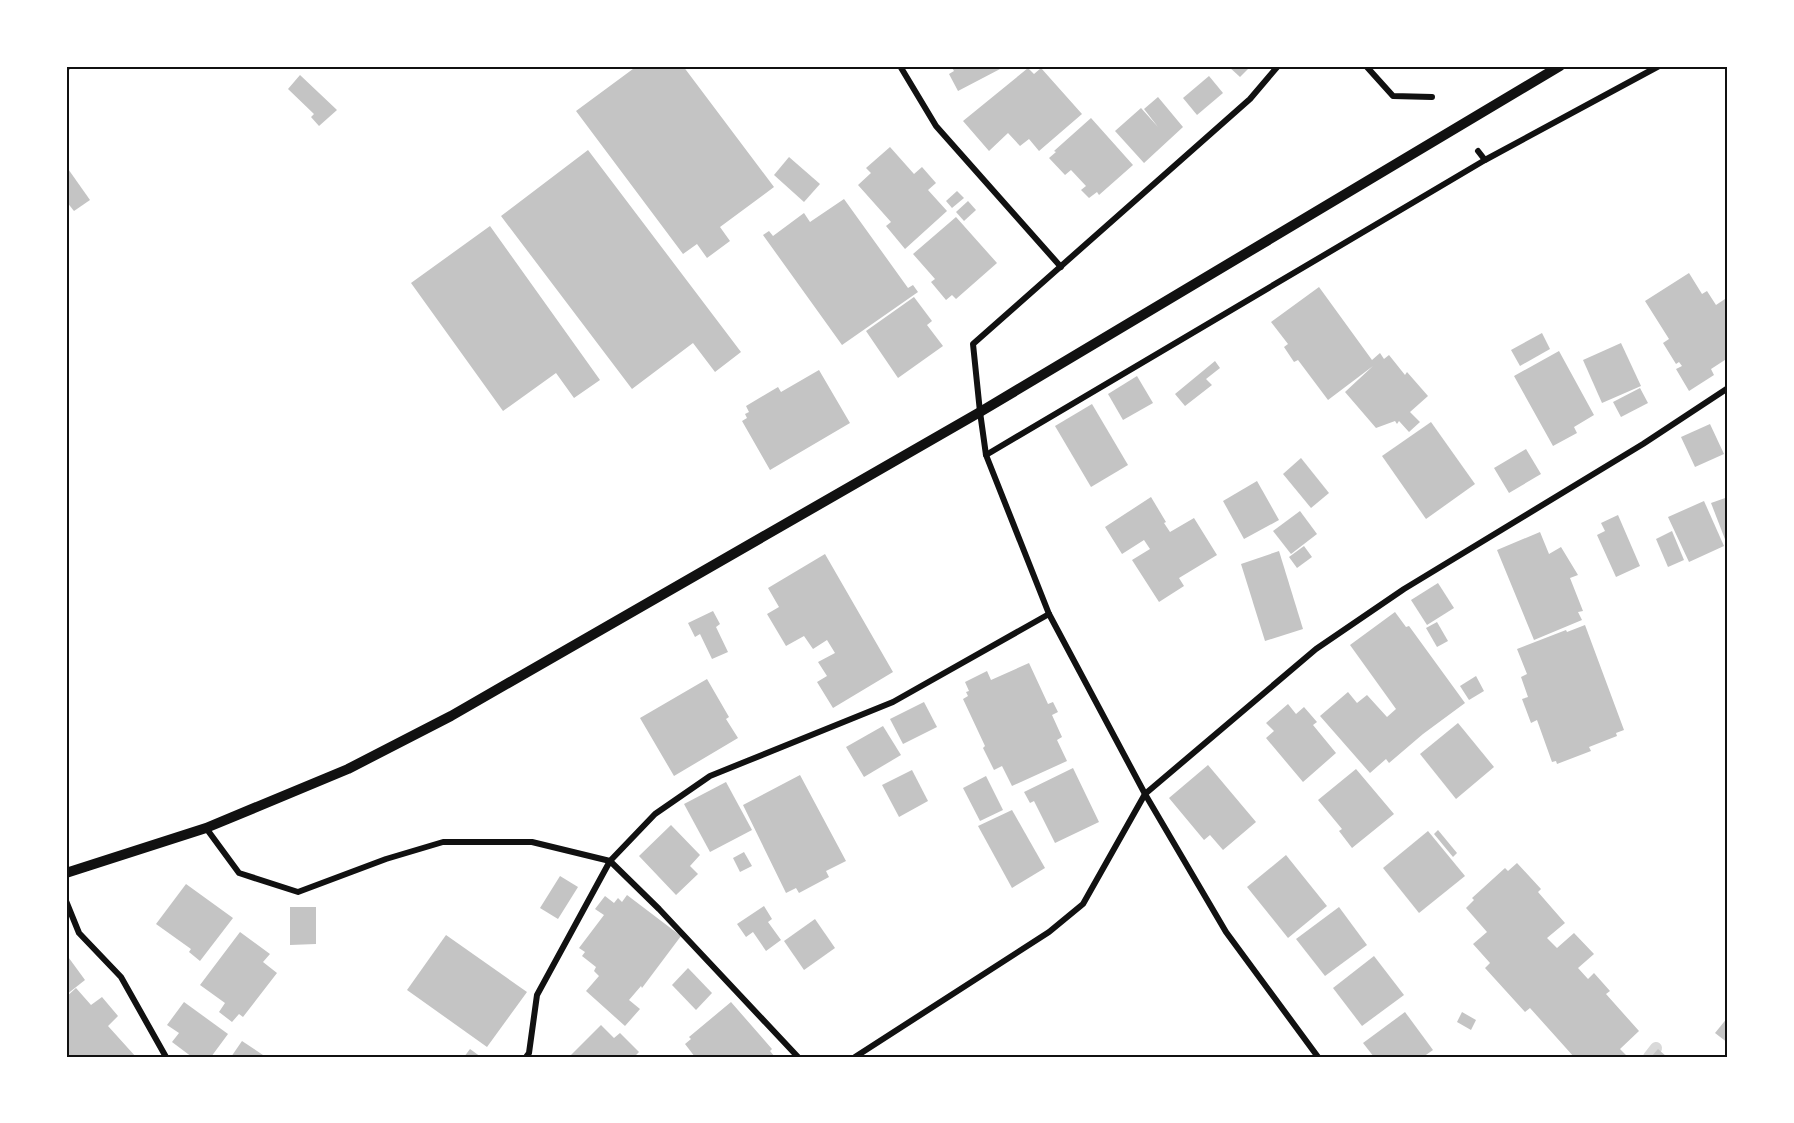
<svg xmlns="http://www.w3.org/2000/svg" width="1794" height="1123" font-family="'Public Sans',sans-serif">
<rect width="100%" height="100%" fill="#fff"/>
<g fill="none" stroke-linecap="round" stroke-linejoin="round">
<path stroke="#d9d9d9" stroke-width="12" d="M1649 1057 1656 1048"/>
</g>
<g fill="#c4c4c4">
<path d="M637 66H683L774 187 720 227 730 241 707 258 697 244 683 254 576 111Z"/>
<path d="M951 66H1001L1002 68 958 91 949 74 954 71Z"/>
<path d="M1228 66H1251L1240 77Z"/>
<path d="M1028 68 1034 74 1041 68 1082 114 1039 151 1029 139 1020 146 1008 133 989 151 963 121Z"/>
<path d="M300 75 337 110 319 126 311 117 314 114 288 89Z"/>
<path d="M1209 76 1223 93 1197 115 1183 98Z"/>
<path d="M1158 97 1183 127 1144 163 1115 131 1141 108 1158 127 1144 109Z"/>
<path d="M1091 118 1133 165 1099 195 1097 192 1089 198 1081 190 1086 186 1071 170 1065 175 1049 158 1056 152 1054 151Z"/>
<path d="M890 147 914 174 922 167 936 183 928 190 947 211 905 249 886 226 891 222 858 185 871 173 866 168Z"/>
<path d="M588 150 741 352 715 372 693 343 632 389 501 216Z"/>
<path d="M789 157 820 184 804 202 774 175Z"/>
<path d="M66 166 90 200 74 211 66 201Z"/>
<path d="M957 191 964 198 952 208 946 201Z"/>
<path d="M844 199 908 288 913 285 918 292 842 345 763 235 769 231 773 236 804 213 810 222Z"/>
<path d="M968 201 976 210 964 221 956 212Z"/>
<path d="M956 217 997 263 956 299 952 295 946 300 931 282 935 279 913 254Z"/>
<path d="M490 226 600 380 574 398 556 373 503 411 411 283Z"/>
<path d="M1689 273 1702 294 1707 291 1716 305 1728 297V358L1711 369 1714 375 1689 391 1676 369 1682 366 1679 362 1676 364 1663 343 1669 339 1645 301Z"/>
<path d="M1319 287 1372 360 1380 353 1384 359 1389 355 1405 375 1407 372 1428 396 1410 412 1420 422 1409 432 1399 421 1397 424 1395 421 1376 428 1345 392 1373 366 1328 400 1298 360 1294 362 1284 347 1288 344 1271 322Z"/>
<path d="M914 297 932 321 927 325 943 346 898 378 866 331Z"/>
<path d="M1542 333 1550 349 1520 366 1511 350Z"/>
<path d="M1621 343 1641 386 1602 403 1583 360Z"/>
<path d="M1559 351 1594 415 1574 427 1577 433 1553 446 1514 376Z"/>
<path d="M1215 361 1220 368 1206 379 1212 385 1185 406 1175 394Z"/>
<path d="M819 370 850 423 770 470 742 421 747 418 745 414 749 412 746 406 778 387 781 392Z"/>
<path d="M1137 376 1153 403 1123 420 1108 394Z"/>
<path d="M1640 388 1648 403 1621 417 1613 402Z"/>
<path d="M1092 404 1128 465 1091 487 1055 426Z"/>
<path d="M1431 422 1475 484 1426 519 1382 456Z"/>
<path d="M1710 424 1724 454 1695 467 1681 437Z"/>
<path d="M1526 449 1541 474 1509 493 1494 468Z"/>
<path d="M1301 458 1329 493 1311 508 1283 474Z"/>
<path d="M1257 481 1279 520 1244 539 1223 501Z"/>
<path d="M1151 497 1166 522 1164 523 1170 532 1194 518 1217 555 1179 578 1184 586 1159 602 1132 560 1150 549 1144 540 1122 554 1105 527Z"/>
<path d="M1728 497V547L1711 503Z"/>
<path d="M1704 501 1724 546 1689 562 1668 517Z"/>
<path d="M1300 511 1317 534 1291 554 1273 531Z"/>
<path d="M1618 515 1640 566 1616 577 1597 535 1605 531 1601 523Z"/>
<path d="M1672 531 1684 560 1668 567 1656 539Z"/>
<path d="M1540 532 1549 554 1561 547 1578 575 1570 578 1583 611 1578 612 1582 620 1534 640 1497 550Z"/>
<path d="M1304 546 1312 557 1297 568 1289 557Z"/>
<path d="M1279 551 1303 629 1265 641 1241 564Z"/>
<path d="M825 554 893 672 833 708 817 682 827 676 818 662 835 653 827 640 813 649 804 636 786 646 767 614 779 607 768 588Z"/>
<path d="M1438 583 1454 608 1427 625 1411 600Z"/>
<path d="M713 611 720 624 716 627 728 652 712 659 700 634 695 637 688 623Z"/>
<path d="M1395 612 1406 627 1409 626 1465 703 1423 734 1389 763 1386 759 1370 773 1320 716 1348 692 1357 703 1367 695 1387 717 1396 709 1350 645Z"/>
<path d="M1437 622 1448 641 1437 647 1426 628Z"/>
<path d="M1585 625 1624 730 1616 733 1617 736 1589 747 1591 751 1557 764 1556 761 1552 762 1537 720 1531 723 1522 699 1528 697 1521 677 1527 674 1517 649 1566 630 1567 632Z"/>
<path d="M1029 663 1048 704 1053 702 1058 712 1052 715 1062 737 1057 740 1067 761 1012 786 1002 766 994 770 983 748 985 746 963 699 968 696 966 692 969 691 965 682 987 671 991 680Z"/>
<path d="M1476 676 1484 691 1469 700 1460 686Z"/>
<path d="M707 679 729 717 726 719 738 738 674 776 640 718Z"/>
<path d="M924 702 937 727 903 744 890 719Z"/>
<path d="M1288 704 1296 714 1304 707 1317 722 1313 725 1336 753 1303 782 1266 738 1274 731 1266 723Z"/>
<path d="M1458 723 1494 767 1456 799 1420 754Z"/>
<path d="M883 726 901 755 864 777 846 747Z"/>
<path d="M1208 765 1256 822 1223 850 1210 835 1204 840 1169 798Z"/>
<path d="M1073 768 1099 822 1055 843 1034 801 1030 803 1024 792Z"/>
<path d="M1356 769 1394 814 1352 848 1339 831 1342 829 1318 800Z"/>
<path d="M912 770 928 801 899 817 882 785Z"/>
<path d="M800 775 846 861 826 871 829 877 799 893 796 888 786 893 743 805Z"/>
<path d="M986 776 1003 810 980 821 963 788Z"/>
<path d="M726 782 752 830 710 852 684 804Z"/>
<path d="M1012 810 1045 868 1012 888 978 826Z"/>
<path d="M671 825 700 855 690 866 698 874 676 895 639 856Z"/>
<path d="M1438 830 1457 853 1453 857 1434 834Z"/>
<path d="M1428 831 1465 876 1419 913 1383 868Z"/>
<path d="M744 852 752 866 740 872 733 858Z"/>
<path d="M1286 855 1327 906 1288 938 1247 887Z"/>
<path d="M1517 863 1541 889 1538 892 1565 923 1547 938 1557 948 1574 933 1594 954 1578 968 1588 979 1594 973 1610 991 1606 994 1639 1031 1620 1049 1626 1055 1624 1057H1574L1530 1008 1525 1012 1485 968 1490 963 1473 944 1487 932 1466 908 1474 900 1472 898 1505 868 1508 871Z"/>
<path d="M560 876 578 887 558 919 540 908Z"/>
<path d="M186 884 233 918 200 961 189 952 191 949 156 924Z"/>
<path d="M627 895 681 936 642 988 641 986 629 1000 640 1009 625 1026 586 991 599 976 594 971 596 967 582 956 585 952 579 948 604 915 595 909 605 896 614 903 618 898 622 902Z"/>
<path d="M764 906 772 919 768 922 781 940 766 951 753 932 746 937 737 924Z"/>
<path d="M290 907H316V944L290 945Z"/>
<path d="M1339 907 1367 945 1325 976 1296 939Z"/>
<path d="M815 919 835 948 804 970 784 941Z"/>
<path d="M240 932 270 954 263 962 277 973 243 1017 239 1014 232 1022 219 1012 225 1003 200 985Z"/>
<path d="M446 935 527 992 487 1047 407 990Z"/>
<path d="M66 954 85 980 66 995Z"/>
<path d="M1374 956 1404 995 1362 1026 1333 988Z"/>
<path d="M688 968 712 993 696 1010 672 985Z"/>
<path d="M76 988 91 1005 102 997 118 1016 108 1026 136 1057H66V997Z"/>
<path d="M184 1002 228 1034 211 1057H192L172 1042 179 1033 167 1025Z"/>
<path d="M731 1002 772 1049 770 1051 775 1057H695L685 1044 691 1039 689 1037Z"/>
<path d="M1405 1012 1433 1050 1423 1057H1374L1363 1043Z"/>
<path d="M1462 1012 1476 1020 1471 1030 1457 1022Z"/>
<path d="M1728 1017V1043L1715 1033Z"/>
<path d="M601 1025 614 1038 620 1033 639 1052 634 1057H569Z"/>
<path d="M242 1041 266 1057H231Z"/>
<path d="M470 1049 481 1057H464Z"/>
<path d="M1658 1049 1667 1057H1651Z"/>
</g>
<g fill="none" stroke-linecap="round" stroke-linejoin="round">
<g stroke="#111" stroke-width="6">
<path d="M900 66 936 126 1061 267"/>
<path d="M1278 66 1250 99 973 344 980 412 986 455 1049 614 1145 794 1226 932 1318 1057"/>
<path d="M1366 66 1393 96 1432 97"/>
<path d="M66 68 69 66"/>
<path d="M1478 151 1485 160"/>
<path d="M986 455 1485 160 1659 66"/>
<path d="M206 828 239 873 298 892 386 859 443 842H532L610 861 655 814 710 776 893 702 1049 614"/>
<path d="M66 901 79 933 121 977 166 1057"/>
<path d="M526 1057 529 1053 537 995 610 861 659 909 798 1057"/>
<path d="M855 1057 1049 932 1083 904 1145 794 1316 649 1404 589 1643 444 1728 388"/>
</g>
<path stroke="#111" stroke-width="10" d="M66 873 206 828 348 769 451 716 980 412 1560 66"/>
</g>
<rect width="1794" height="1123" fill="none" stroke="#ffffff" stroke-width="135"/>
<rect x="68" y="68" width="1658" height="988" fill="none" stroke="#111" stroke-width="2"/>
</svg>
